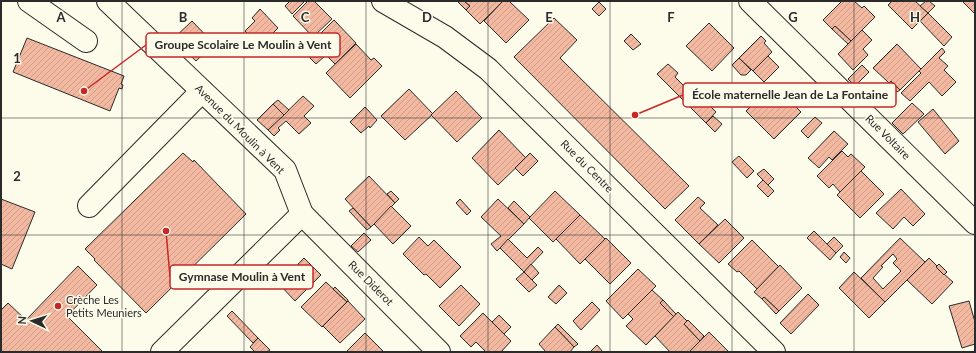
<svg xmlns="http://www.w3.org/2000/svg" width="976" height="353" font-family="Lato,sans-serif">
<defs>
<pattern id="building-hatch" width="6" height="6" patternUnits="userSpaceOnUse"><rect width="6" height="6" fill="#f2b8a0"/><path d="M-1 1l2-2M0 6l6-6M5 7l2-2" fill="none" stroke="#d09e8a"/></pattern>
</defs>
<rect width="100%" height="100%" fill="#fdfbea"/>
<g fill="url(#building-hatch)" stroke="#2b2b2b" fill-rule="evenodd">
<path d="M290 1H305L292 14 285 6Z"/>
<path d="M308 1H314L332 19 313 37 293 16Z"/>
<path d="M458 1H464L470 6 466 10 458 2Z"/>
<path d="M464 1H503L480 24 466 10 470 6Z"/>
<path d="M503 1H509L529 20 506 43 484 21Z"/>
<path d="M842 1H854L862 8 864 6 875 17 851 41 835 26 832 29 823 20Z"/>
<path d="M892 1H915L928 13 912 29 888 5Z"/>
<path d="M926 1H929L935 6 928 13 920 6Z"/>
<path d="M962 1H975V14Z"/>
<path d="M599 2 606 9 599 16 592 9Z"/>
<path d="M260 9 278 28 260 46 245 31 255 21 252 18Z"/>
<path d="M928 13 952 37 944 46 920 21Z"/>
<path d="M554 18 577 40 560 58 689 186 665 209 514 57Z"/>
<path d="M334 20 356 43 335 64 326 55 316 64 303 51Z"/>
<path d="M192 21 214 44 196 61 173 39Z"/>
<path d="M709 23 734 48 712 71 686 46Z"/>
<path d="M835 26 851 41 848 44 832 29Z"/>
<path d="M862 30 872 40 863 49 868 55 853 70 838 54Z"/>
<path d="M631 34 641 44 633 50 624 41Z"/>
<path d="M761 36 766 41 764 43 772 52 753 71 739 58Z"/>
<path d="M27 38 124 76 121 84 123 85 122 89 119 88 110 111 13 72Z"/>
<path d="M356 44 371 60 374 58 382 66 350 98 326 73Z"/>
<path d="M897 44 921 69 900 90 891 81 889 83 873 68Z"/>
<path d="M942 48 945 52 939 58 948 66 944 70 956 82 942 96 929 82 910 101 901 93 921 73 919 71Z"/>
<path d="M768 56 779 67 764 82 753 71Z"/>
<path d="M739 58 751 70 746 75H741L732 65Z"/>
<path d="M668 64 678 73 675 77 691 93 693 91 696 92 698 90 702 95 690 107 657 74Z"/>
<path d="M862 65 869 72 855 86 848 79Z"/>
<path d="M891 81 900 90 897 92 889 83Z"/>
<path d="M773 84 801 112 774 139 746 111Z"/>
<path d="M409 89 433 114 405 140 381 116Z"/>
<path d="M456 91 482 118 457 142 431 115Z"/>
<path d="M303 96 314 106 304 116 311 123 299 134 286 121 278 128 280 130 274 136 268 130Z"/>
<path d="M701 97 716 112 706 123 690 107Z"/>
<path d="M278 100 289 110 284 115 273 104Z"/>
<path d="M912 103 924 114 903 134 892 123Z"/>
<path d="M273 104 284 115 268 130 257 120Z"/>
<path d="M365 107 377 120 370 128 369 126 361 133 350 122Z"/>
<path d="M933 109 959 141 945 154 918 122Z"/>
<path d="M713 116 722 124 715 132 706 123Z"/>
<path d="M815 117 822 123 808 138 801 131Z"/>
<path d="M499 130 526 158 498 185 472 158Z"/>
<path d="M834 131 848 144 832 160 829 157 819 168 808 158Z"/>
<path d="M842 151 848 157 851 154 865 167 840 192 833 184 829 188 817 176Z"/>
<path d="M183 153 193 162 194 160 246 214 146 313 94 260 95 259 85 249Z"/>
<path d="M530 153 538 161 523 176 515 168Z"/>
<path d="M739 156 754 171 747 178 732 162Z"/>
<path d="M764 169 774 179 768 185 757 174Z"/>
<path d="M861 171 884 194 860 218 837 195Z"/>
<path d="M369 176 395 203 371 227 345 199Z"/>
<path d="M763 180 774 191 768 197 757 186Z"/>
<path d="M901 189 925 214 913 226 904 217 893 229 876 213Z"/>
<path d="M391 191 399 199 395 203 387 194Z"/>
<path d="M555 191 580 215 553 242 529 218Z"/>
<path d="M698 197 705 203 700 208 718 225 699 244 675 220Z"/>
<path d="M1 199 35 212 12 269 1 264Z"/>
<path d="M460 199 471 211 467 215 456 203Z"/>
<path d="M498 199 524 224 497 251 491 244 501 236 481 217Z"/>
<path d="M514 201 530 217 524 224 508 208Z"/>
<path d="M391 206 411 226 393 244 374 224Z"/>
<path d="M353 208 371 227 367 230 349 211Z"/>
<path d="M580 215 605 239 580 264 556 239Z"/>
<path d="M725 219 744 238 719 263 699 244Z"/>
<path d="M814 231 836 253 830 260 807 238Z"/>
<path d="M364 233 371 240 358 252 351 246Z"/>
<path d="M419 237 428 246 434 240 461 267 440 288 426 274 424 275 403 254Z"/>
<path d="M834 237 843 246 836 253 827 244Z"/>
<path d="M606 238 631 263 610 284 585 259Z"/>
<path d="M900 238 925 262 885 302 861 278ZM893 254 897 259 893 263 901 271 883 289 873 278 883 267 881 266Z"/>
<path d="M508 239 527 258 538 247 543 252 524 272 500 248Z"/>
<path d="M752 240 779 267 757 289 739 271 737 272 728 264Z"/>
<path d="M844 252 850 258 846 263 840 257Z"/>
<path d="M304 258 321 275 295 301 279 284Z"/>
<path d="M929 258 937 266 936 267 953 282 932 304 907 280Z"/>
<path d="M531 264 539 273 532 280 524 272Z"/>
<path d="M939 264 947 272 944 275 936 267Z"/>
<path d="M780 265 802 288 779 311 764 297 762 299 754 292Z"/>
<path d="M78 266 97 285 67 316 103 352H1V310L8 303 26 320Z"/>
<path d="M638 269 656 286 623 319 606 301Z"/>
<path d="M524 272 537 285 529 292 516 279Z"/>
<path d="M854 272 885 302 869 318 839 288Z"/>
<path d="M326 282 347 302 322 327 301 307Z"/>
<path d="M461 285 480 304 459 326 439 306Z"/>
<path d="M559 285 567 293 556 304 548 297Z"/>
<path d="M335 287 348 300V301L347 302 333 289Z"/>
<path d="M652 290 663 300 660 303 674 317 646 345 626 326 633 319 628 314Z"/>
<path d="M808 294 819 305 791 334 780 323Z"/>
<path d="M764 297 779 311 776 314 762 299Z"/>
<path d="M663 300 676 314 674 317 660 303Z"/>
<path d="M348 301 365 319 340 343 323 326Z"/>
<path d="M969 301 975 322V344L962 348 949 306Z"/>
<path d="M592 302 600 310 581 330 573 321Z"/>
<path d="M232 311 258 338 253 343 227 316Z"/>
<path d="M678 312 687 321 684 324 700 341 689 352H670L655 336Z"/>
<path d="M483 313 511 341 501 352H486L476 342 471 347 460 336Z"/>
<path d="M499 315 511 327 504 334 492 322Z"/>
<path d="M688 320 704 336 700 341 684 324Z"/>
<path d="M558 324 578 344 574 347 555 327Z"/>
<path d="M555 327 574 347 570 352H546L539 344Z"/>
<path d="M709 332 729 352H689Z"/>
<path d="M365 333 384 352H346Z"/>
<path d="M258 338 270 350 267 352H255L250 347Z"/>
<path d="M597 345 603 352H593L591 351Z"/>
</g>
<g fill="none" stroke-linecap="round" stroke-linejoin="round">
<defs>
<g id="minor">
<path d="M29 1 86 41"/>
<path d="M108 1 285 170 302 214 439 352"/>
<path d="M383 1 445 37 488 69 774 352"/>
<path d="M750 1 975 223"/>
<path d="M89 206 202 91"/>
<path d="M162 352 302 214"/>
</g>
</defs>
<use href="#minor" stroke="#2b2b2b" stroke-width="24"/>
<use href="#minor" stroke="#fdfbea" stroke-width="22"/>
</g>
<path fill="none" stroke="#2b2b2b" stroke-width="1" stroke-opacity="0.55" d="M122 1V352M244 1V352M366 1V352M488 1V352M610 1V352M732 1V352M854 1V352M1 118H975M1 235H975"/>
<circle fill="#c62828" stroke="#fdfbea" stroke-width="1.5" cx="58" cy="306" r="4"/>
<g text-anchor="middle" stroke-width="3" stroke-linejoin="round" paint-order="stroke">
<g font-size="11" fill="#2b2b2b" stroke="#fdfbea">
<text transform="translate(240 129) rotate(45)" y="4">Avenue du Moulin à Vent</text>
<text transform="translate(888 137) rotate(45)" y="4">Rue Voltaire</text>
<text transform="translate(587 166) rotate(45)" y="4">Rue du Centre</text>
<text transform="translate(371 283) rotate(45)" y="4">Rue Diderot</text>
</g>
<g font-size="11" fill="#2b2b2b" stroke="#fdfbea" text-anchor="start">
<text x="66" y="304">Crèche Les<tspan x="66" dy="13">Petits Meuniers</tspan></text>
</g>
</g>
<g font-size="13" text-anchor="middle" font-weight="bold" fill="#2b2b2b" stroke="#fdfbea" stroke-width="3" stroke-linejoin="round" paint-order="stroke">
<text x="61" y="22">A</text>
<text x="183" y="22">B</text>
<text x="305" y="22">C</text>
<text x="427" y="22">D</text>
<text x="549" y="22">E</text>
<text x="671" y="22">F</text>
<text x="793" y="22">G</text>
<text x="915" y="22">H</text>
<text x="17" y="63">1</text>
<text x="17" y="181">2</text>
</g>
<path fill="none" stroke="#c62828" stroke-width="1.5" d="M84 91L146 45M635 115L683 95M166 231L170 277"/>
<g fill="#c62828" stroke="#fdfbea" stroke-width="1.5">
<circle cx="84" cy="91" r="4"/>
<circle cx="635" cy="115" r="4"/>
<circle cx="166" cy="231" r="4"/>
</g>
<g fill="#fdfbea" stroke="#c62828" stroke-width="1.5">
<rect x="146" y="33" width="194" height="24" rx="4"/>
<rect x="683" y="83" width="213" height="24" rx="4"/>
<rect x="170" y="265" width="143" height="24" rx="4"/>
</g>
<g font-size="12" text-anchor="middle" font-weight="bold" fill="#2b2b2b">
<text x="243" y="49">Groupe Scolaire Le Moulin à Vent</text>
<text x="790" y="99">École maternelle Jean de La Fontaine</text>
<text x="242" y="281">Gymnase Moulin à Vent</text>
</g>
<rect width="976" height="353" fill="none" stroke="#2b2b2b" stroke-width="4"/>
<g transform="translate(32 321) rotate(274)" stroke="#fdfbea" stroke-width="3" paint-order="stroke">
<path d="M0-3L7 15L0 10L-7 15Z" fill="#2b2b2b"/>
<text y="-6" font-size="11" font-weight="bold" text-anchor="middle" fill="#2b2b2b">N</text>
</g>
</svg>
